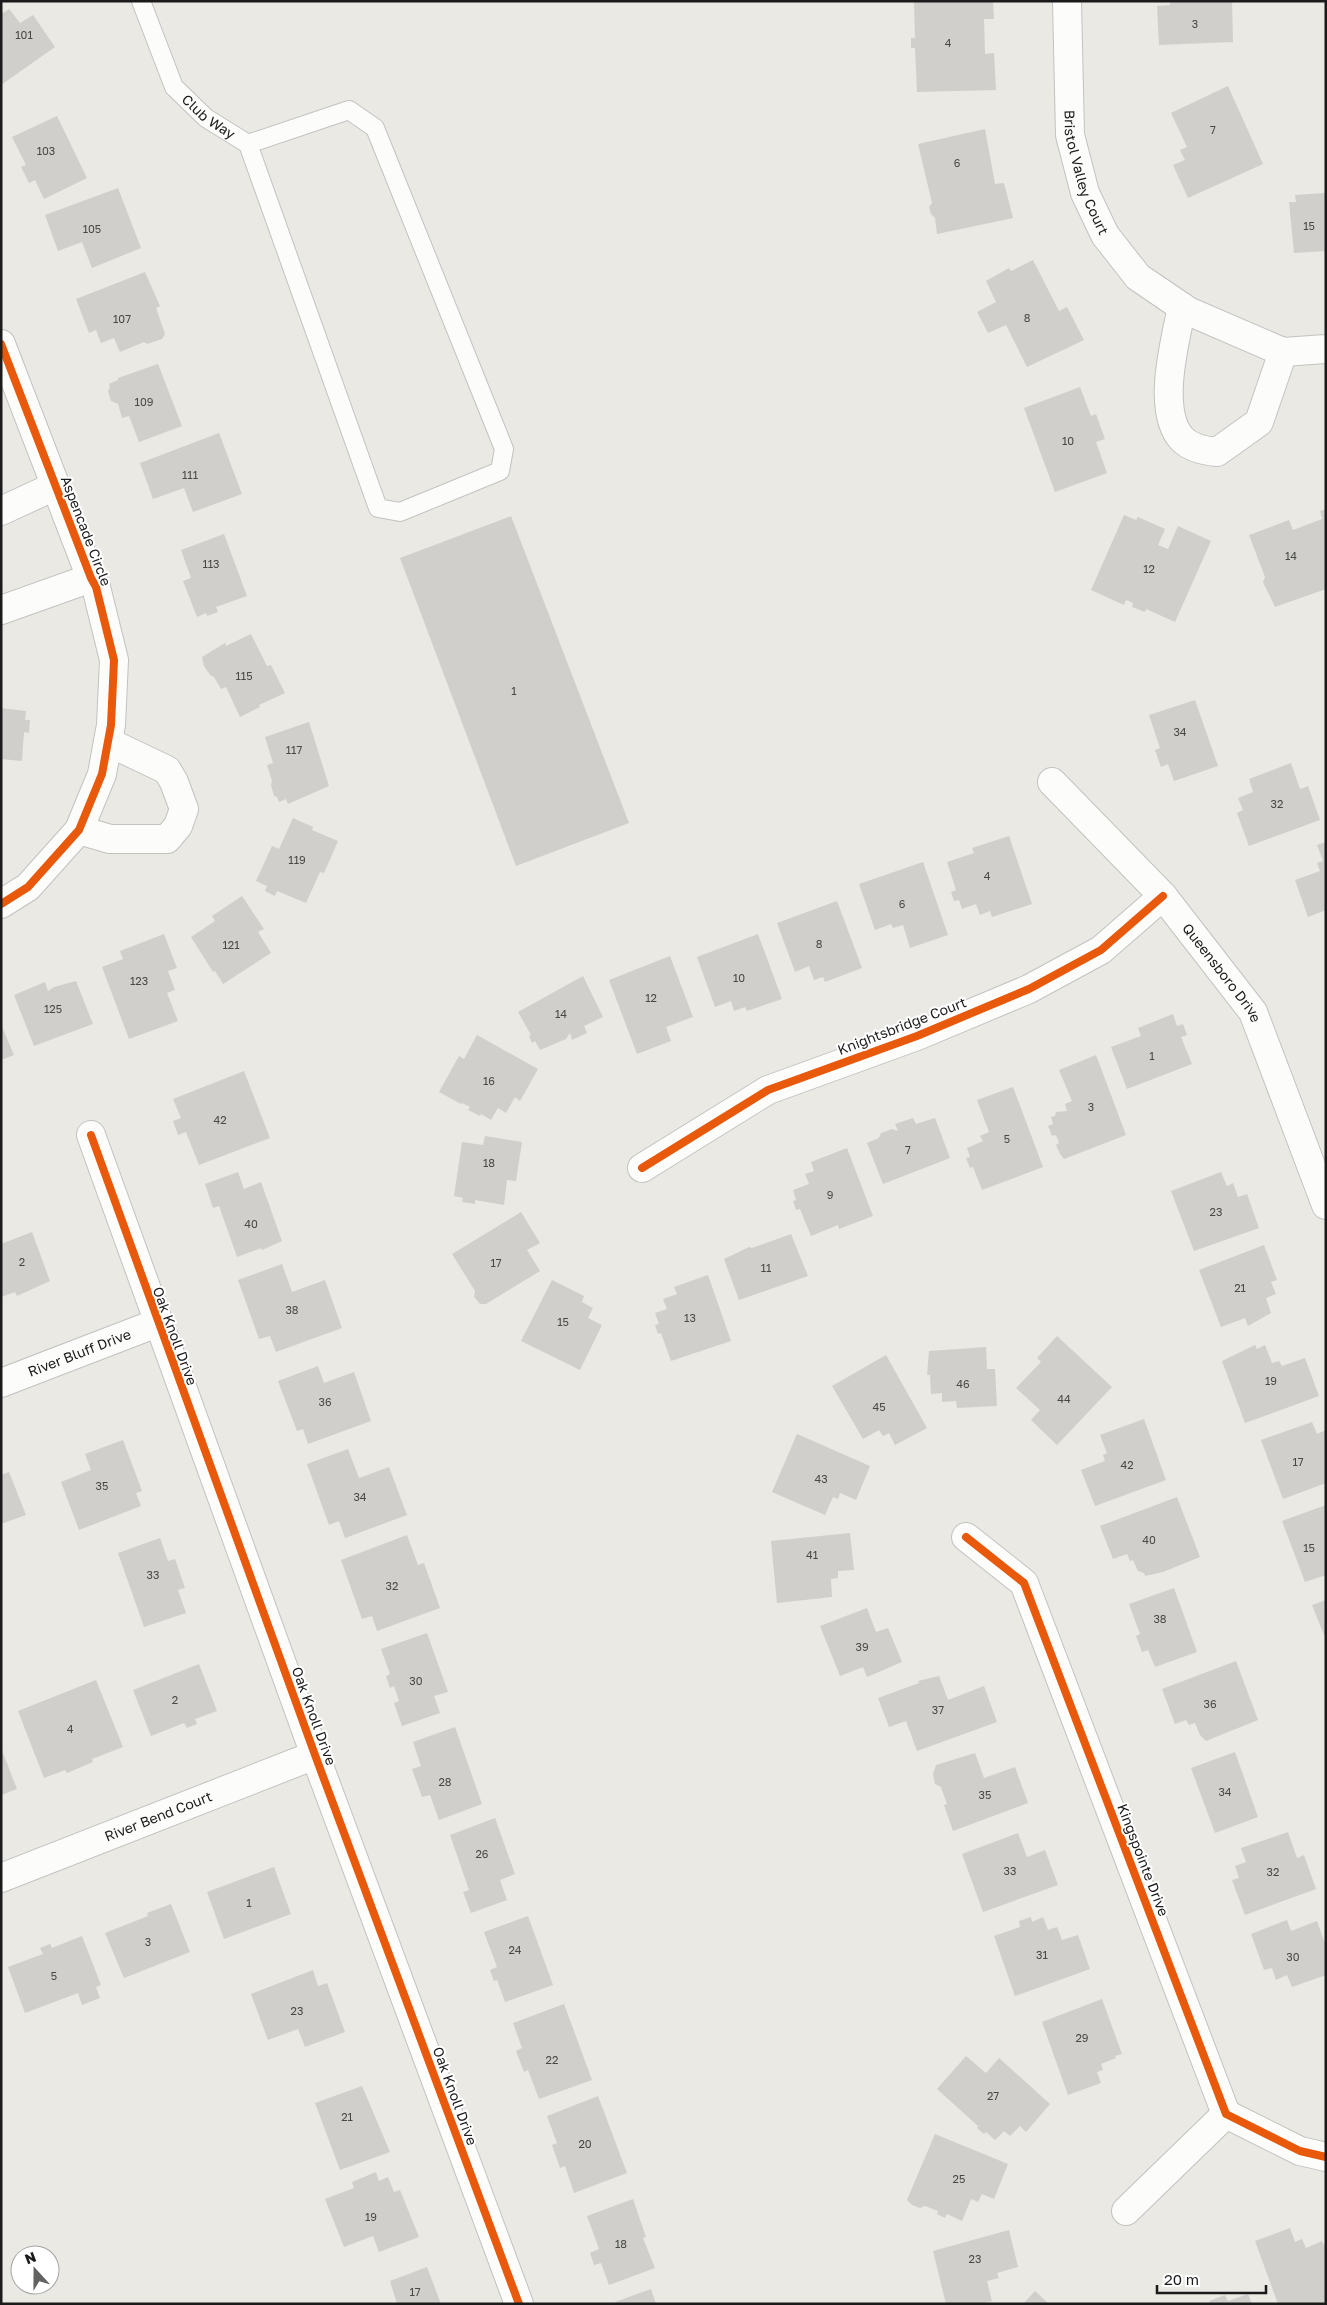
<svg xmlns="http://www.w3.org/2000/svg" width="1327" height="2305" font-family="'Golos Text',sans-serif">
<rect width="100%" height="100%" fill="#eae9e4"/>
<g fill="#d0cfcb">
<path d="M914 1H993L994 19H984L985 54 994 53 996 90 917 92 915 48H911V38H915Z"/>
<path d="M1170 1H1232L1233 42 1159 45 1157 6 1170 5Z"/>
<path d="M9 9 20 23 33 15 55 47 1 85V10L3 13Z"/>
<path d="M1228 86 1263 164 1188 198 1173 165 1185 160 1180 150 1187 147 1171 113Z"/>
<path d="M57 116 87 178 44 199 35 180 29 183 21 167 26 165 12 137Z"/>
<path d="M985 129 995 184 1004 183 1013 218 937 234 935 218 931 214 929 207 932 203 918 144Z"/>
<path d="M118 188 141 248 92 268 82 242 58 251 45 215Z"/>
<path d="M1326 193V251L1294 253 1289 202H1296L1295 195Z"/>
<path d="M1033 260 1059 311 1067 307 1084 340 1027 367 1006 325 988 333 977 312 996 302 986 281 1009 268 1011 271Z"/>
<path d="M145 272 160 306 156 308 165 334 162 339 147 344 144 342 120 352 114 338 101 343 96 330 89 333 76 299Z"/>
<path d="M158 364 182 426 139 442 129 416 122 418 118 404 111 401 108 391 110 387 109 384 118 380V378Z"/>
<path d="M1080 387 1091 416 1096 414 1105 439 1096 442 1107 473 1055 492 1024 408Z"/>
<path d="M219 433 242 494 193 512 184 488 153 499 140 463Z"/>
<path d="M1326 509V589L1275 607 1263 582 1265 577 1249 535 1289 520 1293 530 1322 519 1320 511Z"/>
<path d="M1124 515 1136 520 1138 517 1165 529 1158 545 1168 549 1178 526 1211 541 1175 622 1146 609 1145 612 1132 607 1133 603 1126 600 1124 605 1091 590Z"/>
<path d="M511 516 629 823 516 866 400 558Z"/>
<path d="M224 534 247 596 216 607 218 612 207 616 206 613 197 617 183 581 191 578 181 550Z"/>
<path d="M251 634 267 666 271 665 285 693 259 705 260 707 240 717 226 687 221 689 214 677 210 675 204 666 202 657 225 643 226 646Z"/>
<path d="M1195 700 1218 766 1174 781 1168 764 1161 767 1155 750 1160 748 1149 715Z"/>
<path d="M1 708 26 711 25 720H30L29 733 24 732 22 761 1 759Z"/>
<path d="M309 722 329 786 288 804 286 799 279 802 277 797 274 796 271 785 272 781 267 765 273 763 265 737Z"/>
<path d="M1291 763 1300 789 1308 786 1320 820 1249 846 1237 813 1243 810 1238 798 1253 792 1249 779Z"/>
<path d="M293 818 313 827 312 830 338 841 324 873 320 872 306 903 277 891 275 896 265 891 267 886 256 881 272 846 279 849Z"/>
<path d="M1009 836 1032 904 992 917 990 911 980 915 976 904 962 909 959 900 954 901 951 892 956 890 947 862 974 853 972 848Z"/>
<path d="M1326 842V910L1308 917 1295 880 1320 871 1317 863 1323 861 1317 845Z"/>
<path d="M923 862 948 935 910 948 903 925 893 928 891 924 875 930 859 884Z"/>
<path d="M242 896 264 929 258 932 271 953 223 984 215 971 213 972 191 937 215 921 212 916Z"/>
<path d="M837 901 862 968 825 982 823 977 814 980 809 966 795 972 777 923Z"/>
<path d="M164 934 177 968 168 971 175 990 167 993 178 1021 129 1039 102 967 123 959 120 951Z"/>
<path d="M758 934 782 999 747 1011 745 1007 734 1011 731 1001 715 1007 697 957Z"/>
<path d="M670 956 693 1017 666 1027 671 1041 637 1054 609 980Z"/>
<path d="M583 976 603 1017 584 1026 587 1033 572 1040 570 1033 566 1039 540 1050 535 1041 532 1043 529 1036 531 1035 518 1012Z"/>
<path d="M76 981 93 1024 34 1046 14 995 45 982 48 991 54 987Z"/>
<path d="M1173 1014 1177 1026 1183 1024 1187 1035 1181 1037 1192 1064 1127 1089 1111 1047 1141 1036 1138 1028Z"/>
<path d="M1 1024 14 1055 1 1060Z"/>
<path d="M477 1035 538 1069 520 1101 515 1097 506 1113 498 1108 491 1120 481 1114 480 1116 468 1110 470 1107 462 1103 461 1104 439 1092 459 1056 464 1059Z"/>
<path d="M1096 1055 1126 1135 1064 1159 1060 1154 1056 1145 1059 1143 1056 1135 1052 1136 1048 1126 1053 1124 1051 1117 1055 1116 1056 1112 1067 1111 1065 1104 1072 1101 1059 1070Z"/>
<path d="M244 1071 270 1138 199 1165 186 1132 178 1135 173 1121 181 1118 173 1099Z"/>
<path d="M1013 1087 1043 1167 982 1190 973 1167 970 1168 966 1158 970 1157 967 1148 983 1141 980 1136 989 1132 977 1100Z"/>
<path d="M913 1118 916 1124 935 1118 950 1158 883 1184 867 1143 879 1138 881 1133 892 1129 898 1131 895 1124Z"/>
<path d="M485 1136 522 1142 516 1181 507 1180 504 1205 475 1200V1204L462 1202 463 1198 454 1196 462 1142 483 1145Z"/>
<path d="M847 1148 873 1216 839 1229 838 1225 811 1236 800 1209 796 1210 793 1201 796 1200 793 1190 809 1184 805 1174 814 1171 811 1162Z"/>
<path d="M238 1172 244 1189 261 1182 282 1241 262 1250 261 1248 237 1257 219 1206 213 1208 205 1184Z"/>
<path d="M1221 1172 1227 1186 1233 1183 1238 1197 1247 1194 1259 1228 1194 1251 1171 1191Z"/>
<path d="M521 1212 540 1243 527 1250 540 1271 486 1304H480L474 1297 475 1291 452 1254Z"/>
<path d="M32 1232 50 1281 17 1296 15 1292 1 1297V1244Z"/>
<path d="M791 1234 808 1276 739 1300 724 1259 749 1247 752 1248Z"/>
<path d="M1264 1245 1277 1280 1271 1282 1276 1294 1266 1298 1271 1313 1248 1326 1245 1318 1221 1327 1199 1270Z"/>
<path d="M282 1264 292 1292 325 1280 342 1328 276 1352 270 1336 259 1339 238 1280Z"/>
<path d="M708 1275 731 1341 671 1361 661 1333 658 1334 655 1325 659 1324 655 1313 667 1309 663 1299 677 1294 674 1287Z"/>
<path d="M552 1280 584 1296 582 1302 593 1308 588 1318 602 1325 580 1370 521 1341Z"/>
<path d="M1057 1336 1112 1387 1057 1445 1031 1420 1040 1410 1016 1388 1041 1362 1037 1358Z"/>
<path d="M1255 1345 1257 1349 1265 1345 1272 1363 1279 1361 1282 1366 1305 1358 1319 1396 1245 1423 1222 1361Z"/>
<path d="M986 1347 987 1369H995L997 1406 957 1408 956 1401 942 1402V1393L931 1394 930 1375H927L929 1351Z"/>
<path d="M886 1355 927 1428 895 1445 889 1433 883 1436 879 1430 863 1439 832 1386Z"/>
<path d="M318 1366 324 1383 354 1372 371 1421 308 1444 303 1429 297 1431 278 1381Z"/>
<path d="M1144 1419 1166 1480 1095 1506 1081 1470 1105 1461 1103 1455 1107 1453 1100 1435Z"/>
<path d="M1312 1422 1317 1434 1326 1430V1483L1283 1499 1261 1440Z"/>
<path d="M797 1434 870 1466 856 1500 840 1493 838 1499 833 1497 825 1515 772 1492Z"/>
<path d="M123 1440 142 1491 136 1493 141 1506 79 1530 61 1482 91 1470 85 1454Z"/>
<path d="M348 1449 359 1478 389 1467 407 1515 345 1538 339 1521 329 1525 307 1464Z"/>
<path d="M9 1472 26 1515 1 1524V1475Z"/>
<path d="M1177 1497 1200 1557 1163 1572 1145 1576 1144 1573 1138 1571 1133 1560 1130 1561 1127 1554 1113 1559 1100 1526Z"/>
<path d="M1326 1505V1575L1305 1582 1282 1521Z"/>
<path d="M850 1533 854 1570 838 1571V1578L831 1579 832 1597 777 1603 771 1541Z"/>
<path d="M407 1535 418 1565 424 1563 440 1608 377 1631 372 1616 362 1619 341 1560Z"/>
<path d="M160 1538 168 1561 175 1559 185 1588 178 1590 186 1613 144 1627 118 1553Z"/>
<path d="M1174 1588 1197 1652 1155 1667 1148 1650 1142 1652 1136 1636 1140 1634 1129 1604Z"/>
<path d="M1326 1600V1640L1312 1605Z"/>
<path d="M867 1608 876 1632 888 1628 902 1662 867 1677 863 1667 840 1676 820 1626Z"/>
<path d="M427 1633 448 1692 434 1696 440 1713 402 1726 394 1703 399 1701 394 1686 390 1688 386 1676 390 1674 381 1649Z"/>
<path d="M1236 1661 1258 1720 1206 1741 1200 1735 1195 1723 1189 1725 1186 1720 1175 1724 1162 1689Z"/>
<path d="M199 1664 217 1711 195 1719 197 1724 187 1728 184 1723 151 1736 133 1690Z"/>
<path d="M939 1676 948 1700 984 1686 997 1722 917 1751 906 1721 889 1727 878 1698 919 1683 918 1681Z"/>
<path d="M96 1680 123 1747 92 1759 93 1762 67 1773 65 1770 44 1778 18 1711Z"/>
<path d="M455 1727 482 1804 439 1820 430 1795 422 1797 412 1769 421 1766 413 1742Z"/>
<path d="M1 1748 17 1789 1 1795Z"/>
<path d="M1235 1752 1258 1817 1215 1833 1191 1768Z"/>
<path d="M975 1753 984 1778 1015 1767 1028 1803 953 1831 944 1805 947 1804 941 1787 935 1784 933 1774 936 1765Z"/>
<path d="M495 1818 515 1874 500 1880 507 1900 471 1913 463 1892 469 1890 450 1835Z"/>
<path d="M1288 1832 1297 1858 1304 1855 1316 1889 1245 1915 1232 1880 1239 1878 1235 1866 1246 1862 1241 1848Z"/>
<path d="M1018 1833 1027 1857 1045 1850 1058 1885 983 1912 962 1854Z"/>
<path d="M274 1867 291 1914 224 1939 207 1892Z"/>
<path d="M171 1904 190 1952 124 1978 105 1933 148 1916 147 1913Z"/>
<path d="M528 1916 553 1985 505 2002 497 1980 494 1981 490 1970 497 1967 484 1932Z"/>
<path d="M1031 1917 1032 1922 1043 1917 1048 1930 1057 1927 1062 1940 1078 1935 1090 1969 1015 1996 994 1936 1020 1927 1019 1921Z"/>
<path d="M1287 1920 1291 1931 1317 1921 1326 1946V1975L1292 1987 1287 1975 1276 1980 1272 1968 1264 1970 1251 1934Z"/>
<path d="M82 1936 101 1985 96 1987 100 1998 82 2005 78 1993 25 2013 8 1967 43 1954 40 1948 50 1944 52 1948Z"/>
<path d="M313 1970 318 1986 327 1983 345 2032 305 2047 298 2029 268 2040 251 1994Z"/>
<path d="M1102 1999 1122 2054 1115 2056 1116 2058 1101 2064 1103 2070 1097 2072 1101 2083 1068 2095 1042 2022Z"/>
<path d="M564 2004 592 2080 539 2099 528 2070 524 2072 516 2051 522 2048 513 2023Z"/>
<path d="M966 2056 986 2073 999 2058 1050 2104 1026 2132 1020 2126 1010 2136 1004 2131 995 2140 986 2132 984 2134 977 2128 978 2126 937 2089Z"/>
<path d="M362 2086 390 2152 340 2170 315 2103Z"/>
<path d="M598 2096 627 2173 574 2193 565 2166 560 2168 552 2145 557 2143 547 2116Z"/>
<path d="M935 2134 1008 2164 994 2199 982 2194 978 2202 971 2199 962 2221 947 2214 945 2218 937 2214 938 2211 925 2206 920 2208 912 2205 907 2200Z"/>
<path d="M376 2172 379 2181 388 2177 394 2192 400 2190 419 2237 379 2252 373 2236 344 2247 325 2199 354 2188 352 2182Z"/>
<path d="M633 2199 646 2237 643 2238 655 2268 609 2285 601 2263 594 2265 590 2253 599 2249 587 2216Z"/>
<path d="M1290 2228 1295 2242 1302 2239 1306 2248 1322 2241 1326 2250V2304H1278L1255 2241Z"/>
<path d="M1009 2230 1018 2267 997 2273 999 2278 987 2281 992 2301 981 2304H946L933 2251Z"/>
<path d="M427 2267 441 2304H397L390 2281Z"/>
<path d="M651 2289 656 2304H616L615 2302Z"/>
<path d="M1035 2291 1049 2304H1023Z"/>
<path d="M1248 2294 1252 2304H1211L1209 2301 1225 2295 1228 2301Z"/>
</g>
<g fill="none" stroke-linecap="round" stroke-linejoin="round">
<defs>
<g id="lane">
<path id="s1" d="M141 1 174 87 206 118 248 144"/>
<path d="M349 110 375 128 504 449 500 471 400 512 378 508 248 144Z"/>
</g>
<g id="street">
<path id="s2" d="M1067 1 1070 135 1085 193 1105 235 1138 277 1188 311 1283 352 1326 349"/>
<path d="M1182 307C1175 341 1156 411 1182 439 1191 448 1205 451 1217 452L1259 422 1283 352"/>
<path d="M1 344 91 578 96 587 114 660 111 725 102 774 79 830 28 887 1 904"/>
<path d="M1 511 55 486"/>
<path d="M1 610 91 578"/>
<path id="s3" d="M1052 782 1163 896 1253 1012 1326 1205"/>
<path d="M79 830 110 839H167L178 826 184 809 174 782 167 770 108 742"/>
<path d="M91 1135 315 1755 519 2304"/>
<path d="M642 1168 768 1090 917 1036 1029 989 1101 950 1163 896"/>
<path id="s4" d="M1 1383 157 1323"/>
<path d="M966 1537 1024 1583 1226 2114 1300 2151 1326 2157"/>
<path id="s5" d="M1 1878 315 1755"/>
<path d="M1126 2211 1226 2114"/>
</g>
</defs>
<use href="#lane" stroke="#c2c2c0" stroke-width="20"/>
<use href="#street" stroke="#c2c2c0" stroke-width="30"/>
<use href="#lane" stroke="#fcfcfb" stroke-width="18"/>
<use href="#street" stroke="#fcfcfb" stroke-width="28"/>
<defs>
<g id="cycleway">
<path d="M1 344 91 578 96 587 114 660 111 725 102 774 79 830 28 887 1 904"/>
<path d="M91 1135 315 1755 519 2304"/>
<path d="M642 1168 768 1090 917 1036 1029 989 1101 950 1163 896"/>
<path d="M966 1537 1024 1583 1226 2114 1300 2151 1326 2157"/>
</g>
</defs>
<use href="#cycleway" stroke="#fff" stroke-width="11"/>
<use href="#cycleway" stroke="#e8590c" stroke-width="8"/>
</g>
<g text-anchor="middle" stroke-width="4" stroke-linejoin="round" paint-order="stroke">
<g font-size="11" fill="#484847">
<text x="1195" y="28">3</text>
<text x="24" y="39">101</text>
<text x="948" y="47">4</text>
<text x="1213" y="134">7</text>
<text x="46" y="155">103</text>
<text x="957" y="167">6</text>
<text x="1309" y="230">15</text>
<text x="92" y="233">105</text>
<text x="1027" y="322">8</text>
<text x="122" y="323">107</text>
<text x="144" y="406">109</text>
<text x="1068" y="445">10</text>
<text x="190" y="479">111</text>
<text x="1291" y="560">14</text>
<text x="211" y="568">113</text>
<text x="1149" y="573">12</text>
<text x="244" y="680">115</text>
<text x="514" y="695">1</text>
<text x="1180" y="736">34</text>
<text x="294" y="754">117</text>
<text x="1277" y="808">32</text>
<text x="297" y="864">119</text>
<text x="987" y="880">4</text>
<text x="902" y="908">6</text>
<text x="819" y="948">8</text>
<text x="231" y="949">121</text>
<text x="739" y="982">10</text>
<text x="139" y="985">123</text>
<text x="651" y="1002">12</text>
<text x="53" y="1013">125</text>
<text x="561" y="1018">14</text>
<text x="1152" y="1060">1</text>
<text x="489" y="1085">16</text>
<text x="1091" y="1111">3</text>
<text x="220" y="1124">42</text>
<text x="1007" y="1143">5</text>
<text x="908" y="1154">7</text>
<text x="489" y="1167">18</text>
<text x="830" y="1199">9</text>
<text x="1216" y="1216">23</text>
<text x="251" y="1228">40</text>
<text x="22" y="1266">2</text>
<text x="496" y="1267">17</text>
<text x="766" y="1272">11</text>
<text x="1240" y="1292">21</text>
<text x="292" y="1314">38</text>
<text x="690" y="1322">13</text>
<text x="563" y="1326">15</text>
<text x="1271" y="1385">19</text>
<text x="963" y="1388">46</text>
<text x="1064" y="1403">44</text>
<text x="325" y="1406">36</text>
<text x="879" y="1411">45</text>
<text x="1298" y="1466">17</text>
<text x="1127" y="1469">42</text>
<text x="821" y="1483">43</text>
<text x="102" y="1490">35</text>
<text x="360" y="1501">34</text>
<text x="1149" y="1544">40</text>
<text x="1309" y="1552">15</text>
<text x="812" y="1559">41</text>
<text x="153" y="1579">33</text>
<text x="392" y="1590">32</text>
<text x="1160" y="1623">38</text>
<text x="862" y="1651">39</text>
<text x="416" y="1685">30</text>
<text x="175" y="1704">2</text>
<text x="1210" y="1708">36</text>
<text x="938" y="1714">37</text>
<text x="70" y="1733">4</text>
<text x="445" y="1786">28</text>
<text x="1225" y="1796">34</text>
<text x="985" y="1799">35</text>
<text x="482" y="1858">26</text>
<text x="1010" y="1875">33</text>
<text x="1273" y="1876">32</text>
<text x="249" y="1907">1</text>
<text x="148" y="1946">3</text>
<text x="515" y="1954">24</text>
<text x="1042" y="1959">31</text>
<text x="1293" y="1961">30</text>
<text x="54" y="1980">5</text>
<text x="297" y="2015">23</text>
<text x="1082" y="2042">29</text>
<text x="552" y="2064">22</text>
<text x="993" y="2100">27</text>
<text x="347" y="2121">21</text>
<text x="585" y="2148">20</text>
<text x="959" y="2183">25</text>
<text x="371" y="2221">19</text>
<text x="621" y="2248">18</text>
<text x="975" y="2263">23</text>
<text x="415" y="2296">17</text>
</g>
<g font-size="14" fill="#1b1b1b" stroke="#fff">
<text dy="5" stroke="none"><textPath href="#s1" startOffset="138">Club Way</textPath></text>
<text dy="5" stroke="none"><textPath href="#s2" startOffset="174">Bristol Valley Court</textPath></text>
<text transform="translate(86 531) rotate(69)" y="5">Aspencade Circle</text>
<text dy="5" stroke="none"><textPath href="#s3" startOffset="256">Queensboro Drive</textPath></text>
<text transform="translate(902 1026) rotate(-21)" y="5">Knightsbridge Court</text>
<text transform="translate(175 1336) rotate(70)" y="5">Oak Knoll Drive</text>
<text dy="5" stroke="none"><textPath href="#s4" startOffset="84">River Bluff Drive</textPath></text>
<text transform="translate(314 1716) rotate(70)" y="5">Oak Knoll Drive</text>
<text dy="5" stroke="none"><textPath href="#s5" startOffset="169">River Bend Court</textPath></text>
<text transform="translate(1143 1860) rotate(69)" y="5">Kingspointe Drive</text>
<text transform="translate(455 2096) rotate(70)" y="5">Oak Knoll Drive</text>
</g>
</g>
<rect width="1327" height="2305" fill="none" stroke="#1b1b1b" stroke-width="5"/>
<g transform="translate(35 2270) rotate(339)"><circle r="24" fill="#ffffff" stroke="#a4a4a4"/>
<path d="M0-4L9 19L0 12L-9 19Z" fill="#636361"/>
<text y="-8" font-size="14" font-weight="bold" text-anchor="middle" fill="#1b1b1b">N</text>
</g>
<path d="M1157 2285v8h109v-8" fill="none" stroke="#1b1b1b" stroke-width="2.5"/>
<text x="1164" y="2285" font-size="15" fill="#1b1b1b" stroke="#ffffff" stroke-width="4" paint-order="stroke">20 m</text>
</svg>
